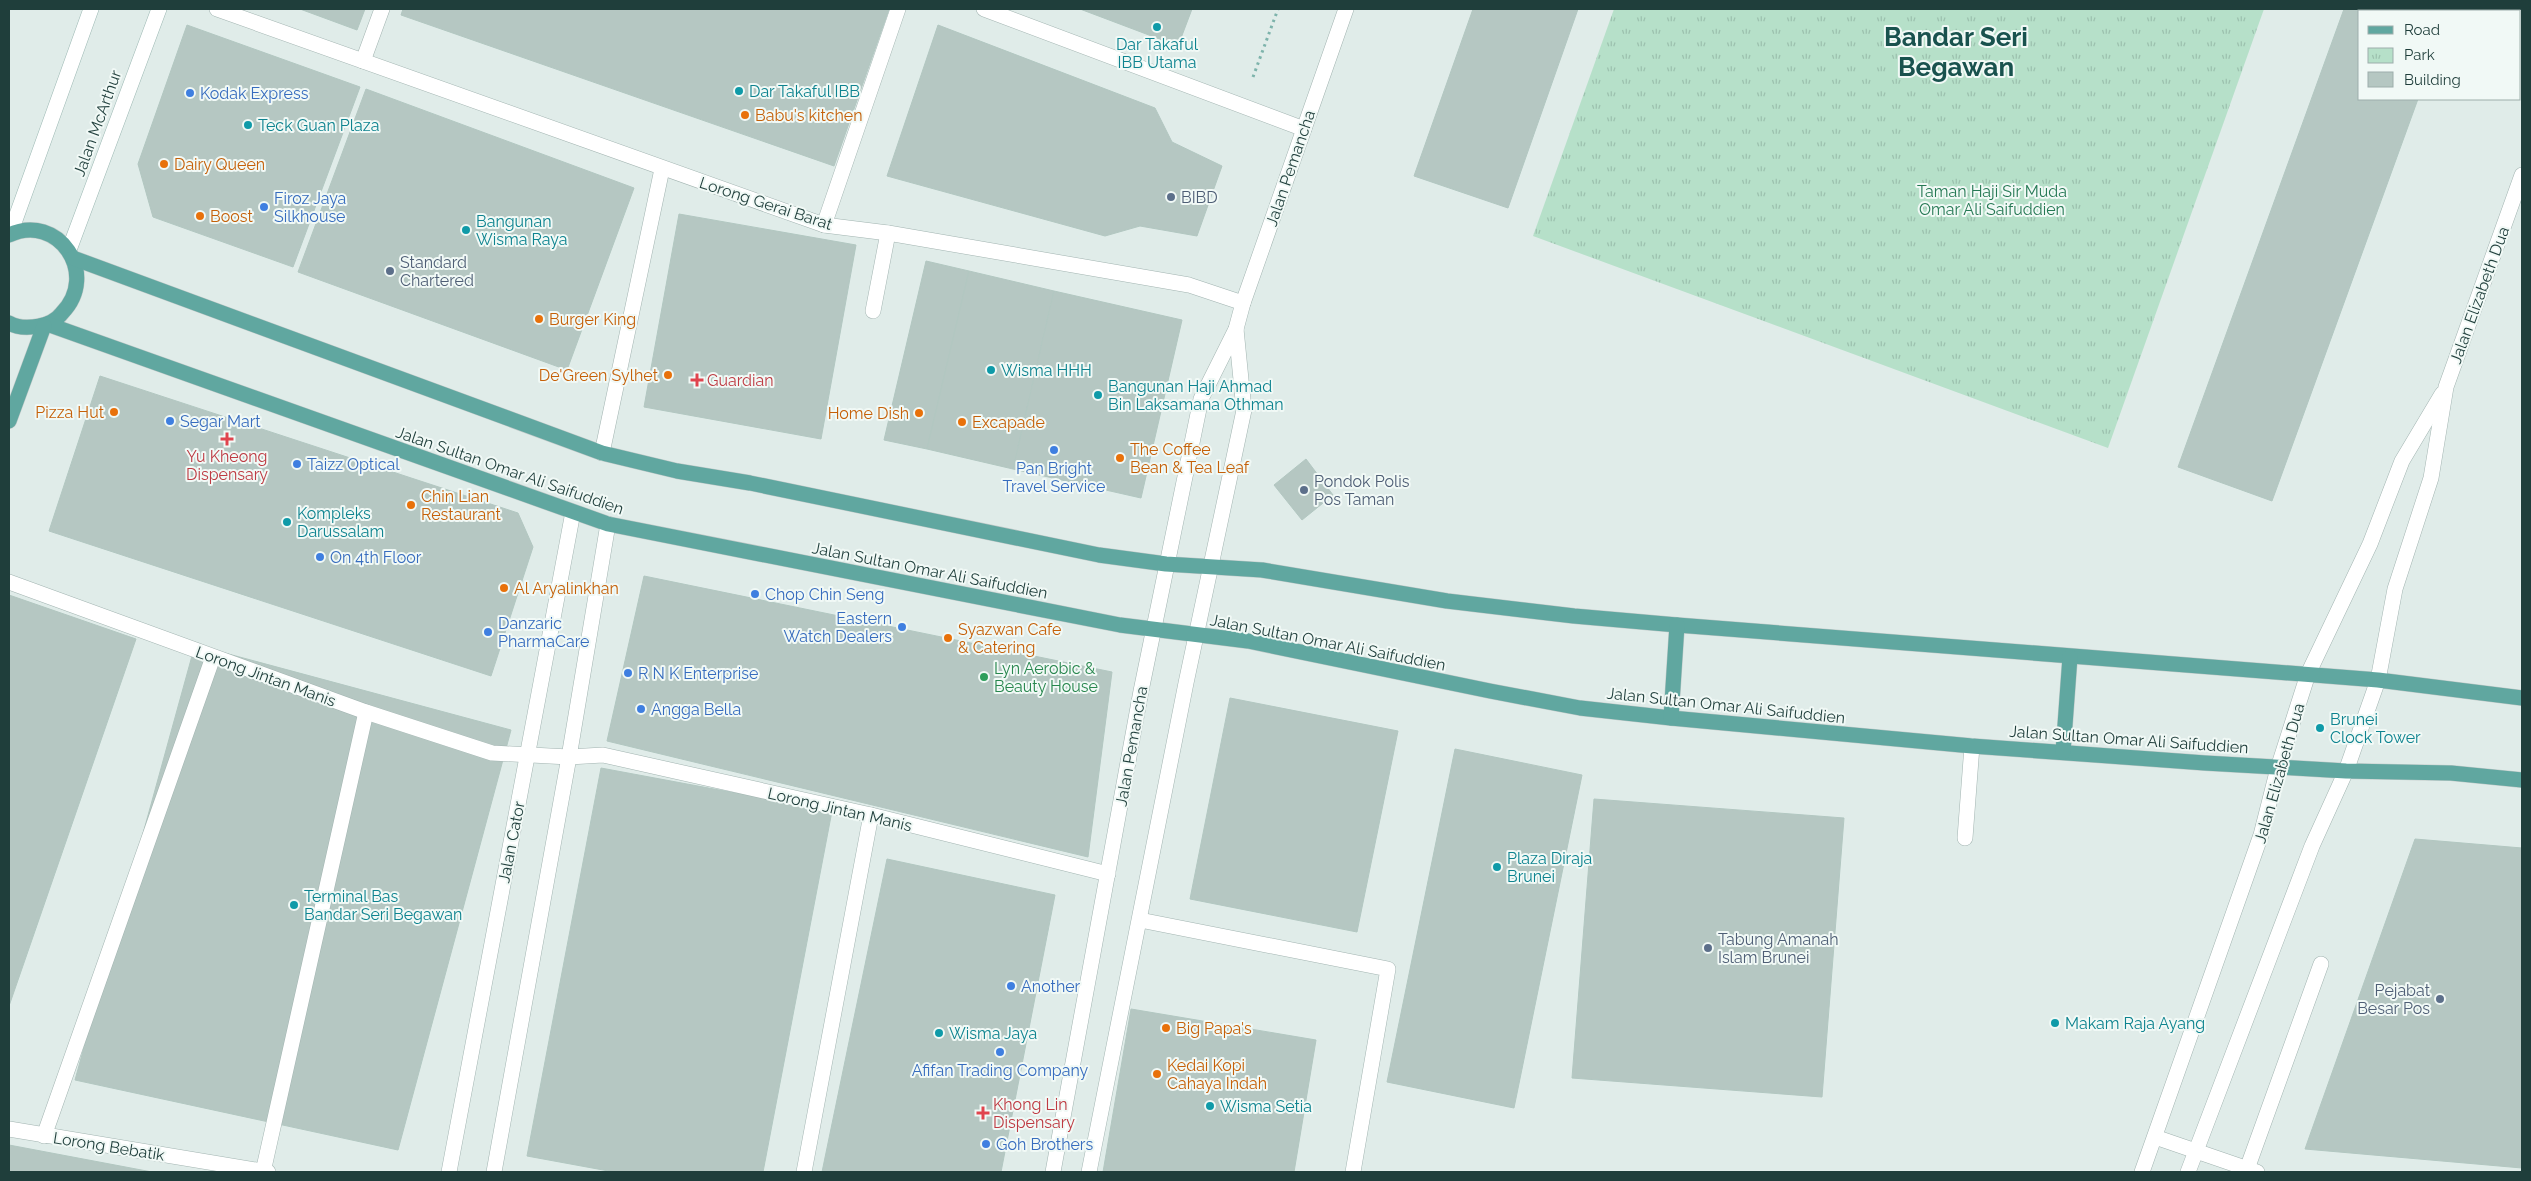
<svg xmlns="http://www.w3.org/2000/svg" width="2531" height="1181" font-family="Raleway,sans-serif">
<defs>
<pattern id="park-tufts" width="24" height="20" patternUnits="userSpaceOnUse" patternTransform="scale(1.25)"><rect width="24" height="20" fill="#b6e0c9"/><path d="M3 7l-1-3M5 7V3M7 7l1-3M15 17l-1-3M17 17v-4M19 17l1-3" fill="none" stroke="#9cc1ae"/></pattern>
</defs>
<rect width="100%" height="100%" fill="#e0ece9"/>
<path fill="url(#park-tufts)" d="M1614 9H2264L2108 448 1533 236Z"/>
<g fill="#b5c7c2" stroke="#b2c7c1">
<path d="M300 9H365L357 30Z"/>
<path d="M403 9H889L834 166 401 15Z"/>
<path d="M1080 9H1192L1178 46Z"/>
<path d="M1473 9H1578L1508 208 1414 176Z"/>
<path d="M2344 9H2450L2449 11H2360V99H2418L2272 501 2178 467Z"/>
<path d="M187 25 360 87 293 267 153 217 138 164Z"/>
<path d="M938 25 1155 108 1172 142 1222 166 1197 236 1140 226 1105 236 887 176Z"/>
<path d="M366 89 634 188 567 370 298 272Z"/>
<path d="M679 214 856 245 821 439 644 407Z"/>
<path d="M926 261 969 271 927 449 884 440Z"/>
<path d="M969 271 1054 291 1013 469 927 449Z"/>
<path d="M1054 291 1182 320 1141 498 1013 469Z"/>
<path d="M100 376 518 513 533 547 491 676 49 531Z"/>
<path d="M1306 459 1333 495 1302 520 1274 485Z"/>
<path d="M644 576 1112 672 1088 857 607 741Z"/>
<path d="M9 595 136 639 9 1006Z"/>
<path d="M195 645 511 730 398 1150 75 1080Z"/>
<path d="M1230 698 1398 731 1357 932 1190 899Z"/>
<path d="M1455 749 1582 775 1514 1108 1387 1082Z"/>
<path d="M601 768 832 811 763 1172H614L527 1156Z"/>
<path d="M1594 799 1844 818 1822 1097 1572 1078Z"/>
<path d="M2415 839 2522 848V1168L2305 1149Z"/>
<path d="M887 859 1055 895 1001 1172H822Z"/>
<path d="M1131 1009 1316 1040 1294 1172H1103Z"/>
<path d="M9 1145 152 1172H9Z"/>
</g>
<g fill="none" stroke-linecap="round" stroke-linejoin="round">
<defs>
<g id="lane">
<path d="M217 9 824 225 888 233 1189 285 1243 303"/>
<path d="M984 9 1304 129"/>
<path d="M363 61 382 9"/>
<path d="M824 225 898 9"/>
<path d="M873 311 888 233"/>
<path d="M9 582 366 712 492 753 569 757 603 755 871 815 1108 874"/>
<path d="M1965 838 1972 746"/>
<path d="M1140 920 1388 969 1353 1172"/>
<path d="M9 1129 268 1172"/>
<path d="M44 1136 213 657"/>
<path d="M2155 1137 2257 1172"/>
<path d="M2247 1169 2321 964"/>
<path d="M263 1172 366 712"/>
<path d="M804 1172 871 815"/>
</g>
<g id="street">
<path d="M602 453 662 169"/>
<path d="M449 1172 573 512"/>
<path d="M494 1172 569 757 608 524"/>
<path d="M1053 1172 1141 691 1201 399 1236 329 1243 303 1346 9"/>
<path d="M1089 1172 1186 683 1244 410 1236 329"/>
<path d="M2142 1172 2261 835 2278 768 2308 674 2370 544 2402 461 2442 394"/>
<path d="M2188 1172 2312 846 2346 771 2378 680 2395 589 2431 478 2446 387 2522 175"/>
</g>
<g id="secondary">
<path d="M10 234 91 9"/>
<path d="M69 250 159 9"/>
</g>
<g id="primary">
<path d="M9 235C58 212 100 274 62 313 57 320 47 325 39 326 29 328 18 328 9 323"/>
<path d="M73 258 602 453 677 471 750 483 1099 555 1166 564 1262 570 1447 601 1574 616 1677 625 2378 680 2522 698"/>
<path d="M47 324 608 524 1120 625 1248 641 1490 691 1580 708 1671 718 1972 746 2205 763 2346 771 2451 773 2522 780"/>
<path d="M9 421 44 326"/>
<path d="M1671 718 1677 625"/>
<path d="M2063 752 2070 657"/>
</g>
</defs>
<use href="#lane" stroke="#a2b4b1" stroke-width="16"/>
<use href="#street" stroke="#a2b4b1" stroke-width="16"/>
<use href="#secondary" stroke="#9db9b4" stroke-width="16"/>
<use href="#primary" stroke="#c0c9c8" stroke-width="16"/>
<path stroke="#7db3ab" stroke-width="3" stroke-dasharray="2.5 4" stroke-linecap="butt" d="M1253 77 1278 9"/>
<use href="#lane" stroke="#fff" stroke-width="15"/>
<use href="#street" stroke="#fff" stroke-width="15"/>
<use href="#secondary" stroke="#fff" stroke-width="15"/>
<use href="#primary" stroke="#60a7a0" stroke-width="15"/>
</g>
<g fill="#0f9aa8" stroke="#f1f9f6" stroke-width="2">
<circle cx="1157" cy="27" r="5"/>
<circle cx="739" cy="91" r="5"/>
<circle cx="248" cy="125" r="5"/>
<circle cx="466" cy="230" r="5"/>
<circle cx="991" cy="370" r="5"/>
<circle cx="1098" cy="395" r="5"/>
<circle cx="287" cy="522" r="5"/>
<circle cx="2320" cy="728" r="5"/>
<circle cx="1497" cy="867" r="5"/>
<circle cx="294" cy="905" r="5"/>
<circle cx="2055" cy="1023" r="5"/>
<circle cx="939" cy="1033" r="5"/>
<circle cx="1210" cy="1106" r="5"/>
</g>
<g fill="#3f7fe0" stroke="#f1f9f6" stroke-width="2">
<circle cx="190" cy="93" r="5"/>
<circle cx="264" cy="207" r="5"/>
<circle cx="170" cy="421" r="5"/>
<circle cx="1054" cy="450" r="5"/>
<circle cx="297" cy="464" r="5"/>
<circle cx="320" cy="557" r="5"/>
<circle cx="755" cy="594" r="5"/>
<circle cx="902" cy="627" r="5"/>
<circle cx="488" cy="632" r="5"/>
<circle cx="628" cy="673" r="5"/>
<circle cx="641" cy="709" r="5"/>
<circle cx="1011" cy="986" r="5"/>
<circle cx="1000" cy="1052" r="5"/>
<circle cx="986" cy="1144" r="5"/>
</g>
<g fill="#e8710a" stroke="#f1f9f6" stroke-width="2">
<circle cx="745" cy="115" r="5"/>
<circle cx="164" cy="164" r="5"/>
<circle cx="200" cy="216" r="5"/>
<circle cx="539" cy="319" r="5"/>
<circle cx="668" cy="375" r="5"/>
<circle cx="114" cy="412" r="5"/>
<circle cx="919" cy="413" r="5"/>
<circle cx="962" cy="422" r="5"/>
<circle cx="1120" cy="458" r="5"/>
<circle cx="411" cy="505" r="5"/>
<circle cx="504" cy="588" r="5"/>
<circle cx="948" cy="638" r="5"/>
<circle cx="1166" cy="1028" r="5"/>
<circle cx="1157" cy="1074" r="5"/>
</g>
<g fill="#5c6f8a" stroke="#f1f9f6" stroke-width="2">
<circle cx="1171" cy="197" r="5"/>
<circle cx="390" cy="271" r="5"/>
<circle cx="1304" cy="490" r="5"/>
<circle cx="1708" cy="948" r="5"/>
<circle cx="2440" cy="999" r="5"/>
</g>
<g fill="#e0444e" stroke="#f1f9f6" stroke-width="2">
<path d="M694.5 372.5h5v5h5v5h-5v5h-5v-5h-5v-5h5z"/>
<path d="M224.5 431.5h5v5h5v5h-5v5h-5v-5h-5v-5h5z"/>
<path d="M980.5 1105.5h5v5h5v5h-5v5h-5v-5h-5v-5h5z"/>
</g>
<circle fill="#2e9e5b" stroke="#f1f9f6" stroke-width="2" cx="984" cy="677" r="5"/>
<g text-anchor="middle" stroke-width="4" stroke-linejoin="round" paint-order="stroke">
<g font-size="16" fill="#0d838f" stroke="#f1f9f6" text-anchor="start">
<text x="1157" y="50" text-anchor="middle">Dar Takaful<tspan x="1157" dy="18">IBB Utama</tspan></text>
<text x="749" y="97">Dar Takaful IBB</text>
<text x="258" y="131">Teck Guan Plaza</text>
<text x="476" y="227">Bangunan<tspan x="476" dy="18">Wisma Raya</tspan></text>
<text x="1001" y="376">Wisma HHH</text>
<text x="1108" y="392">Bangunan Haji Ahmad<tspan x="1108" dy="18">Bin Laksamana Othman</tspan></text>
<text x="297" y="519">Kompleks<tspan x="297" dy="18">Darussalam</tspan></text>
<text x="2330" y="725">Brunei<tspan x="2330" dy="18">Clock Tower</tspan></text>
<text x="1507" y="864">Plaza Diraja<tspan x="1507" dy="18">Brunei</tspan></text>
<text x="304" y="902">Terminal Bas<tspan x="304" dy="18">Bandar Seri Begawan</tspan></text>
<text x="2065" y="1029">Makam Raja Ayang</text>
<text x="949" y="1039">Wisma Jaya</text>
<text x="1220" y="1112">Wisma Setia</text>
</g>
<g font-size="16" fill="#366cbe" stroke="#f1f9f6" text-anchor="start">
<text x="200" y="99">Kodak Express</text>
<text x="274" y="204">Firoz Jaya<tspan x="274" dy="18">Silkhouse</tspan></text>
<text x="180" y="427">Segar Mart</text>
<text x="307" y="470">Taizz Optical</text>
<text x="1054" y="474" text-anchor="middle">Pan Bright<tspan x="1054" dy="18">Travel Service</tspan></text>
<text x="330" y="563">On 4th Floor</text>
<text x="765" y="600">Chop Chin Seng</text>
<text x="892" y="624" text-anchor="end">Eastern<tspan x="892" dy="18">Watch Dealers</tspan></text>
<text x="498" y="629">Danzaric<tspan x="498" dy="18">PharmaCare</tspan></text>
<text x="638" y="679">R N K Enterprise</text>
<text x="651" y="715">Angga Bella</text>
<text x="1021" y="992">Another</text>
<text x="1000" y="1076" text-anchor="middle">Afifan Trading Company</text>
<text x="996" y="1150">Goh Brothers</text>
</g>
<g font-size="16" fill="#c56008" stroke="#f1f9f6" text-anchor="start">
<text x="755" y="121">Babu's kitchen</text>
<text x="174" y="170">Dairy Queen</text>
<text x="210" y="222">Boost</text>
<text x="549" y="325">Burger King</text>
<text x="658" y="381" text-anchor="end">De'Green Sylhet</text>
<text x="104" y="418" text-anchor="end">Pizza Hut</text>
<text x="909" y="419" text-anchor="end">Home Dish</text>
<text x="972" y="428">Excapade</text>
<text x="1130" y="455">The Coffee<tspan x="1130" dy="18">Bean &amp; Tea Leaf</tspan></text>
<text x="421" y="502">Chin Lian<tspan x="421" dy="18">Restaurant</tspan></text>
<text x="514" y="594">Al Aryalinkhan</text>
<text x="958" y="635">Syazwan Cafe<tspan x="958" dy="18">&amp; Catering</tspan></text>
<text x="1176" y="1034">Big Papa's</text>
<text x="1167" y="1071">Kedai Kopi<tspan x="1167" dy="18">Cahaya Indah</tspan></text>
</g>
<g font-size="16" fill="#1f3e3b" stroke="#f1f9f6">
<text transform="translate(97 123) rotate(-70)" y="6">Jalan McArthur</text>
<text transform="translate(1290 168) rotate(-71)" y="6">Jalan Pemancha</text>
<text transform="translate(766 203) rotate(18)" y="6">Lorong Gerai Barat</text>
<text transform="translate(2479 295) rotate(-70)" y="6">Jalan Elizabeth Dua</text>
<text transform="translate(510 470) rotate(19)" y="6">Jalan Sultan Omar Ali Saifuddien</text>
<text transform="translate(930 570) rotate(11)" y="6">Jalan Sultan Omar Ali Saifuddien</text>
<text transform="translate(1328 642) rotate(11)" y="6">Jalan Sultan Omar Ali Saifuddien</text>
<text transform="translate(266 676) rotate(20)" y="6">Lorong Jintan Manis</text>
<text transform="translate(1726 705) rotate(6)" y="6">Jalan Sultan Omar Ali Saifuddien</text>
<text transform="translate(2129 739) rotate(4)" y="6">Jalan Sultan Omar Ali Saifuddien</text>
<text transform="translate(1131 746) rotate(-80)" y="6">Jalan Pemancha</text>
<text transform="translate(2279 773) rotate(-74)" y="6">Jalan Elizabeth Dua</text>
<text transform="translate(840 809) rotate(13)" y="6">Lorong Jintan Manis</text>
<text transform="translate(511 842) rotate(-79)" y="6">Jalan Cator</text>
<text transform="translate(109 1146) rotate(9)" y="6">Lorong Bebatik</text>
</g>
<g font-size="16" fill="#257954" stroke="#f1f9f6">
<text x="1992" y="197">Taman Haji Sir Muda<tspan x="1992" dy="18">Omar Ali Saifuddien</tspan></text>
</g>
<g font-size="16" fill="#4e5e75" stroke="#f1f9f6" text-anchor="start">
<text x="1181" y="203">BIBD</text>
<text x="400" y="268">Standard<tspan x="400" dy="18">Chartered</tspan></text>
<text x="1314" y="487">Pondok Polis<tspan x="1314" dy="18">Pos Taman</tspan></text>
<text x="1718" y="945">Tabung Amanah<tspan x="1718" dy="18">Islam Brunei</tspan></text>
<text x="2430" y="996" text-anchor="end">Pejabat<tspan x="2430" dy="18">Besar Pos</tspan></text>
</g>
<g font-size="16" fill="#be3a42" stroke="#f1f9f6" text-anchor="start">
<text x="707" y="386">Guardian</text>
<text x="227" y="462" text-anchor="middle">Yu Kheong<tspan x="227" dy="18">Dispensary</tspan></text>
<text x="993" y="1110">Khong Lin<tspan x="993" dy="18">Dispensary</tspan></text>
</g>
<g font-size="16" fill="#27864d" stroke="#f1f9f6" text-anchor="start">
<text x="994" y="674">Lyn Aerobic &amp;<tspan x="994" dy="18">Beauty House</tspan></text>
</g>
<g font-size="26" font-weight="bold" fill="#19524e" stroke="#f1f9f6">
<text x="1956" y="46">Bandar Seri<tspan x="1956" dy="30">Begawan</tspan></text>
</g>
</g>
<rect width="2531" height="1181" fill="none" stroke="#1f3e3b" stroke-width="20"/>
<rect x="2358" y="10" width="162" height="90" fill="#f1f9f6" stroke="#9daeab"/>
<rect x="2368" y="26" width="25" height="8" fill="#60a7a0" stroke="#9daeab"/>
<text x="2404" y="35" font-size="15" fill="#1f3e3b">Road</text>
<rect x="2368" y="48" width="25" height="15" fill="url(#park-tufts)" stroke="#9daeab"/>
<text x="2404" y="60" font-size="15" fill="#1f3e3b">Park</text>
<rect x="2368" y="72" width="25" height="15" fill="#b5c7c2" stroke="#9daeab"/>
<text x="2404" y="85" font-size="15" fill="#1f3e3b">Building</text>
</svg>
